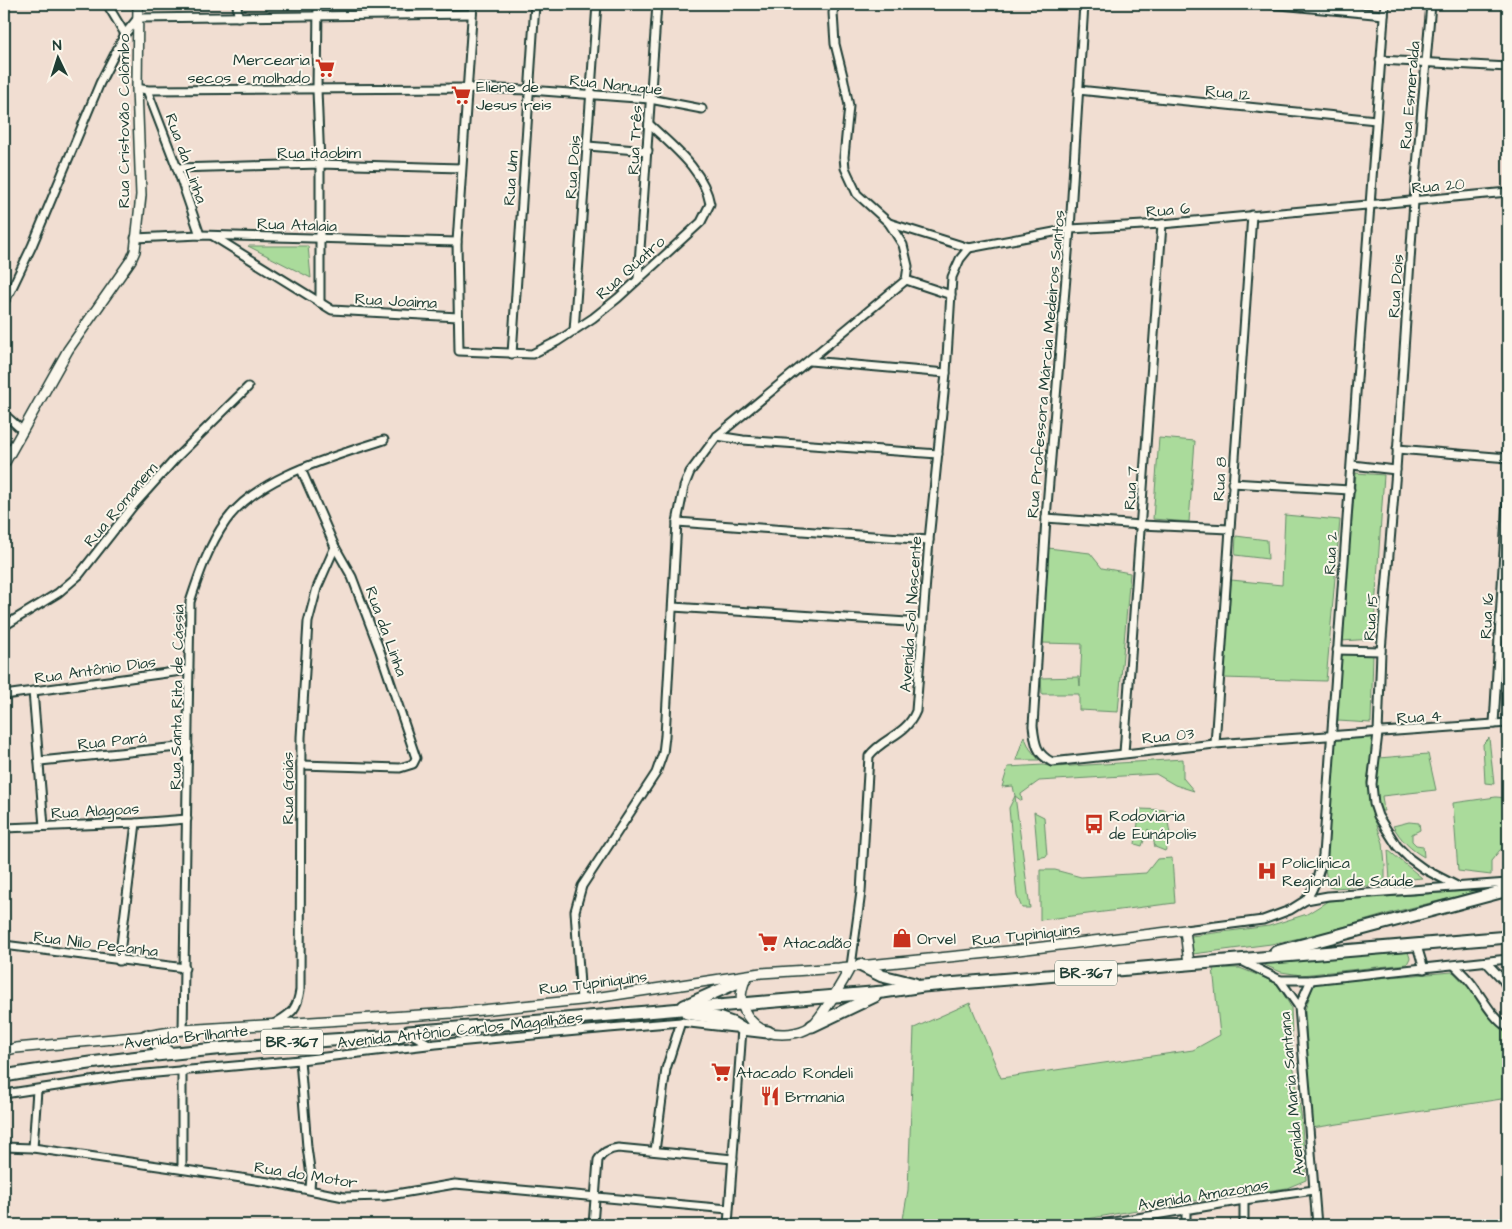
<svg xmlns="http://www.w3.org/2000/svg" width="1512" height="1229" font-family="'Architects Daughter',sans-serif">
<rect width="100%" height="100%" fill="#f1ded2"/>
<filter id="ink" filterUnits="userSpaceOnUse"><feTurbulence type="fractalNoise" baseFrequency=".02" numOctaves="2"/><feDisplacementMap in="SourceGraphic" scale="10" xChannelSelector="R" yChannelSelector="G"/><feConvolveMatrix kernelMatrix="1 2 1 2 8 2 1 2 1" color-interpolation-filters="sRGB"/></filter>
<g filter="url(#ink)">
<g fill="#aadb9b" stroke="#648c68">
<path d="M248 246H308L311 278Z"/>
<path d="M1159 438 1195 441 1189 522 1153 519Z"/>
<path d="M1356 473 1384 475 1373 639 1341 641Z"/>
<path d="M1285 515 1340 520 1326 681 1223 678 1231 580 1282 585Z"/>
<path d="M1236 536 1267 540 1268 559 1235 555Z"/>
<path d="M1048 548 1090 553 1102 568 1130 573 1118 712 1079 710V694H1042L1041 678 1079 677 1080 686 1082 644 1042 643Z"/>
<path d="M1341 653 1373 655 1371 723 1338 721Z"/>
<path d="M1024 736 1030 749 1039 760H1016Z"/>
<path d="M1374 737 1367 782 1372 811 1383 843 1385 866V885L1333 888 1329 887C1316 848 1331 779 1336 738Z"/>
<path d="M1489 738 1494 784 1485 783 1483 744Z"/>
<path d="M1428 754 1436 790 1382 796 1384 811H1380C1375 791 1375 778 1378 758Z"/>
<path d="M1183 759V778L1194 791 1175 785 1156 774 1039 781 1021 794 1022 801 1015 796 1030 908H1022L1017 896 1009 808 1015 796 1013 786 1002 787 1008 767 1043 765 1055 767Z"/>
<path d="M1496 797 1508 798V846L1500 850 1491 861V875L1458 871 1453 803Z"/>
<path d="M1140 809 1166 810 1171 840 1165 851 1155 847 1153 838 1148 829 1142 846 1135 844Z"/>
<path d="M1034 812 1044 817 1047 856 1038 858Z"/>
<path d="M1409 822 1419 823 1420 830 1412 834V841L1416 845 1423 846 1424 857C1410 849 1401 840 1393 826Z"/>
<path d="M1388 850 1422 878 1390 881Z"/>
<path d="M1172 858 1175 903 1040 920V870H1055L1081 877 1146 873 1157 859Z"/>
<path d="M1483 890 1394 912 1319 934 1271 944 1193 954 1191 936 1269 926 1307 914 1328 901Z"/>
<path d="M1407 949 1410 958 1407 964 1301 975 1281 972 1255 961Z"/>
<path d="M1213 968H1240L1277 983 1291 1007 1293 1063 1301 1113 1306 1180 1287 1188 1159 1206 1054 1225H902L908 1190 914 1028 970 1003 1001 1078 1193 1050 1220 1035Z"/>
<path d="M1453 972 1508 1028V1098L1312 1128 1305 1010 1314 983Z"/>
</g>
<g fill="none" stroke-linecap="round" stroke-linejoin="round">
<defs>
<g id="minor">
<path d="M107 4 125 34"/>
<path d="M237 4 238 17"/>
<path d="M318 4 317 90 320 164V303"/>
<path d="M473 4 457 242 459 351 532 354 558 341 593 318 618 298 701 222 710 204C704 170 673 147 649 124"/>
<path d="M1084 4 1070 229 1046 518 1033 726C1035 743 1036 754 1052 762L1215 744 1508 723"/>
<path d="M1270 4 1384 15"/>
<path d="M1431 4 1414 201 1396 470 1381 651 1378 733 1372 784 1374 804 1378 816 1397 846 1409 858 1424 869 1457 886"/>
<path d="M1380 60 1508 67"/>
<path d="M137 88 147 90 467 88 529 90 650 99 702 109"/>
<path d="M147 90 177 168 200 235"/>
<path d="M1078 90 1376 120"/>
<path d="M588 146 648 151"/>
<path d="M177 168 320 164 461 168"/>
<path d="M889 223 969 248 1070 229 1162 224 1508 192"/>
<path d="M213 236 332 310 458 317"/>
<path d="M135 238 200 235 457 242"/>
<path d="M638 278 657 4"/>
<path d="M906 280 951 295"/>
<path d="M4 302 11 290 32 246 100 83 125 34 138 18 472 14"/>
<path d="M574 331 597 4"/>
<path d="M512 354 535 4"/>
<path d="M810 361 946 373"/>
<path d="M4 414 23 431"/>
<path d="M717 436 743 440 938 454"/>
<path d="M1397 449 1508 458"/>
<path d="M1352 465 1396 470"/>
<path d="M301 469 335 547 352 577 380 651 416 758 413 764 400 768 301 765"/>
<path d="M1232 483 1350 490"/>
<path d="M1046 518 1141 525 1229 529"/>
<path d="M677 522 929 540"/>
<path d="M673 607 923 623"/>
<path d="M4 626 58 593 79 575 133 506 177 457 248 387"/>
<path d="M1337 650 1381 651"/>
<path d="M33 691 44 826"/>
<path d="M4 695 189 670"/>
<path d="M1494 724 1508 481"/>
<path d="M1215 744 1252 215"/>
<path d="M1124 753 1162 224"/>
<path d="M40 761 188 746"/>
<path d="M4 828 136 823 187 819"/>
<path d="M1306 900C1316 886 1320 872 1323 855L1357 379 1385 4"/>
<path d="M1185 930 1263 920 1290 910 1306 900 1328 896 1508 883"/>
<path d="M4 945 185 968"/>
<path d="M1417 946 1424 969"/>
<path d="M119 961 136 823"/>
<path d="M1242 961 1280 980 1299 1007 1317 1225"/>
<path d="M1486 962 1503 980 1508 989"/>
<path d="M851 966 861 892 869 756C883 737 906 736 916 711L929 540 946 373 952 277 960 259 969 248"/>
<path d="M1455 966C1462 973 1469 979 1474 987 1485 1002 1493 1018 1508 1028"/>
<path d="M1280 980H1311L1508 959"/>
<path d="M581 1000 575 911 582 886 656 773 663 753 665 736 677 522 684 487 690 472 717 436 906 280 908 266 903 245 889 223 857 194 845 168 844 157 849 106 843 76 835 44 833 13 835 4"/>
<path d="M1299 1007 1311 980"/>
<path d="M274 1024C291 1013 297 1011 300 990L301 737 308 622 317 588 335 547"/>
<path d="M183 1030 190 602C199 574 209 545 226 521 258 476 333 457 384 440"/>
<path d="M408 1032 429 1044"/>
<path d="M300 1060 307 1147 311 1176 310 1189"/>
<path d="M4 1094 123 1076 300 1060 436 1044 609 1028 681 1022 734 1028"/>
<path d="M4 1147 33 1148 269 1182 344 1197 384 1196 455 1184 728 1209"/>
<path d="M33 1148 37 1090"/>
<path d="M655 1151 666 1069 681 1022"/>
<path d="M182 1169V1070"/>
<path d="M593 1225 598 1160C602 1153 609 1149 618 1148L733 1159"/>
<path d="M728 1225 742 1029"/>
<path d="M1096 1225 1244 1200 1314 1190"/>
<path d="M1186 1225V1210"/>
<path d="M1244 1225V1200"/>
</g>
<g id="tertiary">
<path d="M4 464 68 350 131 260 135 251 141 195 137 88 138 4"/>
<path d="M748 976C744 980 743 985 742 990 738 1007 751 1027 768 1032 780 1036 800 1034 810 1027 820 1021 845 978 851 966"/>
<path d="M4 1051 16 1048 146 1036 183 1030 452 1013 581 1000 761 973 839 968 1018 950 1185 930 1189 964"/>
</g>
<g id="primary">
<path d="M1276 952 1508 890"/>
<path d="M860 965 882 976 915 984"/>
<path d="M684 1006 745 979"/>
<path d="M687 1013 718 1018 732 1023 742 1029 768 1032"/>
<path d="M812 1026 875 996"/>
<path d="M146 1036 169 1053"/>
<path d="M4 1076C134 1054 266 1043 399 1036L408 1032 445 1029 883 992 923 986C1118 970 1313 955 1508 937"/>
</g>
</defs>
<use href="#minor" stroke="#1f3d34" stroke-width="11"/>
<use href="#tertiary" stroke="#1f3d34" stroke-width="12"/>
<use href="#primary" stroke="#1f3d34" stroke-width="15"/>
<use href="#minor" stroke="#fbf7ec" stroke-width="7"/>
<use href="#tertiary" stroke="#fbf7ec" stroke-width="9"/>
<use href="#primary" stroke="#fbf7ec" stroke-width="11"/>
</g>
</g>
<defs>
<symbol id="supermarket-bare" viewBox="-9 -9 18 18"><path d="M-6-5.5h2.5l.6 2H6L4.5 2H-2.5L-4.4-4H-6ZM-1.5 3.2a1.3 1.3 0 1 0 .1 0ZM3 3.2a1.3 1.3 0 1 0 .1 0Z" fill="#c8321e" stroke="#fbf7ec" stroke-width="2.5" paint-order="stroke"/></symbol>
<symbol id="bus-bare" viewBox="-9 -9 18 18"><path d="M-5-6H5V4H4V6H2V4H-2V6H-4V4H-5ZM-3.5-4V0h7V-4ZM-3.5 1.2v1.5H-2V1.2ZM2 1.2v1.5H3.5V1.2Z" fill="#c8321e" stroke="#fbf7ec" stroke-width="2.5" paint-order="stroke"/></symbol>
<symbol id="hospital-bare" viewBox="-9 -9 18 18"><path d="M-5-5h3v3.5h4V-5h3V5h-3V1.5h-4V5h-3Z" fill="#c8321e" stroke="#fbf7ec" stroke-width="2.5" paint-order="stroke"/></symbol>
<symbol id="shop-bare" viewBox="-9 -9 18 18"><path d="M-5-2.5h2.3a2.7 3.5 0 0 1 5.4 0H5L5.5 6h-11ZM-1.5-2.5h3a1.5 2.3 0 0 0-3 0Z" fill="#c8321e" stroke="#fbf7ec" stroke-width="2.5" paint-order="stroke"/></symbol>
<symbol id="restaurant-bare" viewBox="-9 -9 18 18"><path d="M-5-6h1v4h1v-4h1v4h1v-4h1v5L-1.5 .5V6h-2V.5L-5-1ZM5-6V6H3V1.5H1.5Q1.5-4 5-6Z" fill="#c8321e" stroke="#fbf7ec" stroke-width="2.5" paint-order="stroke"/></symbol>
</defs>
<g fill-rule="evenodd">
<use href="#supermarket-bare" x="311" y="54" width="28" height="28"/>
<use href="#supermarket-bare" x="447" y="81" width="28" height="28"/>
<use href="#bus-bare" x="1080" y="810" width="28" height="28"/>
<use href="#hospital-bare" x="1253" y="857" width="28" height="28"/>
<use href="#shop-bare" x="888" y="924" width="28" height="28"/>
<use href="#supermarket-bare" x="754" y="928" width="28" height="28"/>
<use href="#supermarket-bare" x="707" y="1058" width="28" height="28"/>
<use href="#restaurant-bare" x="756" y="1082" width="28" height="28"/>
</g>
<g text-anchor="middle" stroke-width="4" stroke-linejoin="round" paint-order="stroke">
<g fill="#fbf7ec" stroke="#61756b" stroke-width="1">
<rect x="1055" y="960.5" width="62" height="25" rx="4"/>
<rect x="261" y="1029.5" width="62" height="25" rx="4"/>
</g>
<g font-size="15" font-weight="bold" fill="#1f3d34">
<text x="1086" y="978">BR-367</text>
<text x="292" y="1047">BR-367</text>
</g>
<g font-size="16" fill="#1f3d34" stroke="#fbf7ec" text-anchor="start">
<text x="310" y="65" text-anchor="end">Mercearia<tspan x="310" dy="18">secos e molhado</tspan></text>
<text x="476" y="92">Eliene de<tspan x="476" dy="18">Jesus reis</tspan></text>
<text x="1109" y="821">Rodoviaria<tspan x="1109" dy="18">de Eunápolis</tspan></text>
<text x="1282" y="868">Policlínica<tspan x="1282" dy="18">Regional de Saúde</tspan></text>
<text x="917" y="944">Orvel</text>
<text x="783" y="948">Atacadão</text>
<text x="736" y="1078">Atacado Rondeli</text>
<text x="785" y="1102">Brmania</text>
</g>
<g font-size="16" fill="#1f3d34" stroke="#fbf7ec">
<text transform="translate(616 84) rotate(6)" y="6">Rua Nanuque</text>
<text transform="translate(1228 92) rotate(6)" y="6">Rua 12</text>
<text transform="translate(1409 95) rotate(-85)" y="6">Rua Esmeralda</text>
<text transform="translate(123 121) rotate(-90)" y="6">Rua Cristovão Colômbo</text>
<text transform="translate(634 140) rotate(-87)" y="6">Rua Três</text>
<text x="319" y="158">Rua itaobim</text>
<text transform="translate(187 158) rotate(70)" y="6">Rua da Linha</text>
<text transform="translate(572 167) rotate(-86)" y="6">Rua Dois</text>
<text transform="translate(510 178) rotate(-86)" y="6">Rua Um</text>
<text transform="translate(1438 185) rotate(-5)" y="6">Rua 20</text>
<text transform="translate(1168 209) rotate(-5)" y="6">Rua 6</text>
<text transform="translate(297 224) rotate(2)" y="6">Rua Atalaia</text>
<text transform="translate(630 267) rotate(-42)" y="6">Rua Quatro</text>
<text transform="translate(1395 286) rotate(-86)" y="6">Rua Dois</text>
<text transform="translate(396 300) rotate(3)" y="6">Rua Joaima</text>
<text transform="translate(1045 364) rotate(-85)" y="6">Rua Professora Márcia Medeiros Santos</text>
<text transform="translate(1219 479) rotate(-86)" y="6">Rua 8</text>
<text transform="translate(1130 488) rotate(-86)" y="6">Rua 7</text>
<text transform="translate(120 504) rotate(-50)" y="6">Rua Romanem</text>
<text transform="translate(1330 553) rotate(-86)" y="6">Rua 2</text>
<text transform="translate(910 614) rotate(-86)" y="6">Avenida Sol Nascente</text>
<text transform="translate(1486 616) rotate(-87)" y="6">Rua 16</text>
<text transform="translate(1370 617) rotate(-85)" y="6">Rua 15</text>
<text transform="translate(387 631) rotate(70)" y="6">Rua da Linha</text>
<text transform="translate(95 669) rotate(-8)" y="6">Rua Antônio Dias</text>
<text transform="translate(176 697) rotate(-89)" y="6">Rua Santa Rita de Cássia</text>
<text transform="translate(1419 716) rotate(-4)" y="6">Rua 4</text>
<text transform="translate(1168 735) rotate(-6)" y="6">Rua 03</text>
<text transform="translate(112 740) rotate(-6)" y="6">Rua Pará</text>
<text transform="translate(287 788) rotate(-90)" y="6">Rua Goiás</text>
<text transform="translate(95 810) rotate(-3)" y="6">Rua Alagoas</text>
<text transform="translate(1026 934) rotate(-6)" y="6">Rua Tupiniquins</text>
<text transform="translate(96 943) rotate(7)" y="6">Rua Nilo Peçanha</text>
<text transform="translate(593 982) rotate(-7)" y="6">Rua Tupiniquins</text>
<text transform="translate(460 1029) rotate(-6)" y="6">Avenida Antônio Carlos Magalhães</text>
<text transform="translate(186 1036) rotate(-6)" y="6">Avenida Brilhante</text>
<text transform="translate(1291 1094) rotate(-95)" y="6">Avenida Maria Santana</text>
<text transform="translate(306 1174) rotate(9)" y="6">Rua do Motor</text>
<text transform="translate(1203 1194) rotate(-9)" y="6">Avenida Amazonas</text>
</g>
</g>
<rect width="1512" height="1229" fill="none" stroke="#fbf7ec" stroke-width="20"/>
<rect x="10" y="10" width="1492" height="1209" fill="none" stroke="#1f3d34" stroke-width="2" filter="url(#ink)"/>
<g transform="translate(58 58) rotate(356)" stroke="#fbf7ec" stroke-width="4" paint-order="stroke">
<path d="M0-4L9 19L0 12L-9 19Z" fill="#1f3d34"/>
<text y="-8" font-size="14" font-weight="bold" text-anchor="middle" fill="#1f3d34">N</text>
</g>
</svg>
